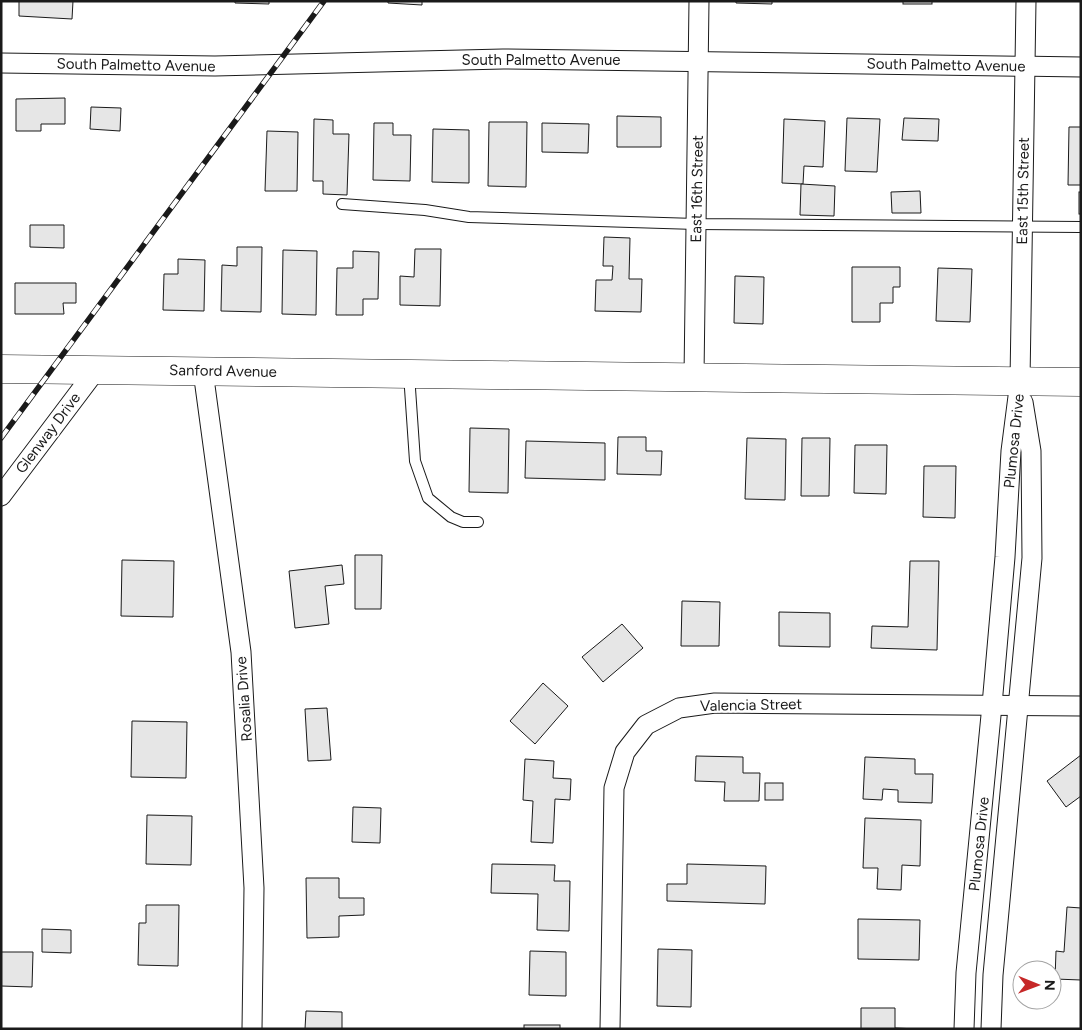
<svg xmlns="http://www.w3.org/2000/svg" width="1082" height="1030" font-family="Figtree,sans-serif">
<rect width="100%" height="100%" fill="#fff"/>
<g fill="#e6e6e6" stroke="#1a1a1a">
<path d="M19 1H73L72 19 19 16Z"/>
<path d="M235 1H269V4L235 3Z"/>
<path d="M388 1H422V5L388 3Z"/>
<path d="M736 1H772V4L736 3Z"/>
<rect x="903" y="1" width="29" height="3"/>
<path d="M65 98V124H41V131H16V99Z"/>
<path d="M91 107 121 108 120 131 90 129Z"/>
<path d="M617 116 661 117V147H617Z"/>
<path d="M847 118 880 119 877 172 845 171Z"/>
<path d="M904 118 939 119 938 141 902 140Z"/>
<path d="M314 119 333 120V134H349L347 195 323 194V181H313Z"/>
<path d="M784 119 825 121 823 167 804 166 803 184 782 183Z"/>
<path d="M489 122H527L526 187 488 186Z"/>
<path d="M374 123H393V135H411L410 181 373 180Z"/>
<path d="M542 123 589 124 588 153 542 152Z"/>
<path d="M1069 127H1081V185H1068Z"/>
<path d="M433 129 469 130V183L432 182Z"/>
<path d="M267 131 298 132 297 191H265Z"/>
<path d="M801 184 835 186 834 216 800 215Z"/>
<path d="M920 191 921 213H892L891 192Z"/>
<rect x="1079" y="192" width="2" height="22"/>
<path d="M30 225H64V248L30 247Z"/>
<path d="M604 237 630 238 629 279H642L641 312 595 311 596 280H612L613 266H603Z"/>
<path d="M237 247H262L261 312 221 311 222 265 237 266Z"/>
<path d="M415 249H441L440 306 400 305V276L414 277Z"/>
<path d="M283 250 317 251 316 315 282 314Z"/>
<path d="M353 251 379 252 378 299H363V315H336L337 268H353Z"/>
<path d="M178 259 205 260 204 311 163 310 164 274H178Z"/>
<path d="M852 267H900V287H893V303H880V322H852Z"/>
<path d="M938 268 972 269 970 322 936 321Z"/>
<path d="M735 276 764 277 763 324 734 323Z"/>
<path d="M15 283H76V303H63L64 314H15Z"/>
<path d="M470 428 509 429 508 493 469 492Z"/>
<path d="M618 437H646V451H662L661 475 617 474Z"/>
<path d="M747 438 786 439 785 500 745 499Z"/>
<path d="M802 438H830L829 496H801Z"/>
<path d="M526 441 605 443V480L525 478Z"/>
<path d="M855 445H887L886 494 854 493Z"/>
<path d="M924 466H956L955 518 923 517Z"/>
<path d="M355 555H382L381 609H355Z"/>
<path d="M122 560 174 561 173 617 121 616Z"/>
<path d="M910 561H939L937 650 871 648 872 626 908 627Z"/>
<path d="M342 565 344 584 325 586 329 624 295 628 289 571Z"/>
<path d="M682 601 720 602 719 646H681Z"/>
<path d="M779 612 830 613V647L779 646Z"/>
<path d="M622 624 643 648 603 682 582 657Z"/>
<path d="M543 683 568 706 535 744 510 721Z"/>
<path d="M327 708 331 760 308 761 305 709Z"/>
<path d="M132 721 187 722 186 778 131 777Z"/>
<path d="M1081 755V796L1066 807 1047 781Z"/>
<path d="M696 756 743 757V773H760L759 801H724L725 782 695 781Z"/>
<path d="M865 757 915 759V774H933L932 803 898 802V790L883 789 882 800 863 799Z"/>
<path d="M525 759 554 761 553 778 571 779 570 800 555 799 553 843 531 842 533 801 523 800Z"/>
<rect x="765" y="783" width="18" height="17"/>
<path d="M353 807 381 808 380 843 352 842Z"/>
<path d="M147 815 192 816 191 865 146 864Z"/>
<path d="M865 818 921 820 920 866 902 865 901 890 877 889 878 868H863Z"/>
<path d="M492 864 555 865 554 881H570L569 931 537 930 538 894 491 893Z"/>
<path d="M687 864 766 866 765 904 667 901V884H687Z"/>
<path d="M306 878H339V898H364V915L339 916V937L307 938Z"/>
<path d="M146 905H179L178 966 138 965 139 923H146Z"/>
<path d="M1067 907 1081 908V980L1055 979 1056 951 1064 952Z"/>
<path d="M858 919 920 920 919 960 858 959Z"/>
<path d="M42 929 71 930V953L42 952Z"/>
<path d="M658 949 692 950 691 1007 657 1006Z"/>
<path d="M530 951 566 952V996L529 995Z"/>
<path d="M1 952H33L32 987 1 986Z"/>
<path d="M861 1008H895V1028L918 1029H861Z"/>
<path d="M306 1011 342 1012V1029H305Z"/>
<rect x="524" y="1025" width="36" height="4"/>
</g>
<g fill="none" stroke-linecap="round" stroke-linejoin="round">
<defs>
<g id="service">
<path d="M342 204 425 210 469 217 696 224 1081 227"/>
<path d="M409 374 415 461 428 498 451 517 463 522H478"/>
</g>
<g id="minor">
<path d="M1 63 215 66 503 59 1081 67"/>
<path d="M203 371 241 652 254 888 252 1029"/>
<path d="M694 376 699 1"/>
<path d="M1 496 96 370"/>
<path d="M610 1029 614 788 625 752 646 725 679 708 715 703 1081 706"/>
<path d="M964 1029 966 973 992 705 1005 557 1011 451 1020 381 1026 1"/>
<path d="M991 1029 993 975 1032 558 1031 451 1023 402"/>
</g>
<path id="secondary" d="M1 369 1081 382"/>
</defs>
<use href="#service" stroke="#1a1a1a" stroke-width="12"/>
<use href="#minor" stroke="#1a1a1a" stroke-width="21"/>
<use href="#secondary" stroke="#1a1a1a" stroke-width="29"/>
<use href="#service" stroke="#fff" stroke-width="10"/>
<use href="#minor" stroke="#fff" stroke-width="19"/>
<use href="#secondary" stroke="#fff" stroke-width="28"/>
<defs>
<path id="rail" d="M1 438 324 1"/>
</defs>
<use href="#rail" stroke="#1a1a1a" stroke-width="5.5"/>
<use href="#rail" stroke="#fff" stroke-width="4" stroke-dasharray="11" stroke-linecap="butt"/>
</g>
<g text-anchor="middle" stroke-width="4" stroke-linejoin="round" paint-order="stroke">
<g font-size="15" fill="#1a1a1a" stroke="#fff">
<text x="541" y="65">South Palmetto Avenue</text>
<text transform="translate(136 65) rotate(1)" y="5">South Palmetto Avenue</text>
<text transform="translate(946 65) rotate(1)" y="5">South Palmetto Avenue</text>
<text transform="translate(697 189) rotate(-89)" y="5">East 16th Street</text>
<text transform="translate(1023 191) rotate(-89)" y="5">East 15th Street</text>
<text transform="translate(223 371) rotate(1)" y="5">Sanford Avenue</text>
<text transform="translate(48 433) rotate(-53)" y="5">Glenway Drive</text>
<text transform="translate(1014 441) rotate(-84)" y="5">Plumosa Drive</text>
<text transform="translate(244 699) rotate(-94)" y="5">Rosalia Drive</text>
<text transform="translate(751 705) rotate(-1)" y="5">Valencia Street</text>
<text transform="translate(979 844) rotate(-84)" y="5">Plumosa Drive</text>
</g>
</g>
<rect width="1082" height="1030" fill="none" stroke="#1a1a1a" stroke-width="5"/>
<g transform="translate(1037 985) rotate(91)"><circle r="24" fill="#ffffff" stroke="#a3a3a3"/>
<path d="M0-4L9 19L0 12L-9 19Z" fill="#c62828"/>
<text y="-8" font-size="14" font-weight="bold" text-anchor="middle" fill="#1a1a1a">N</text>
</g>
</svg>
